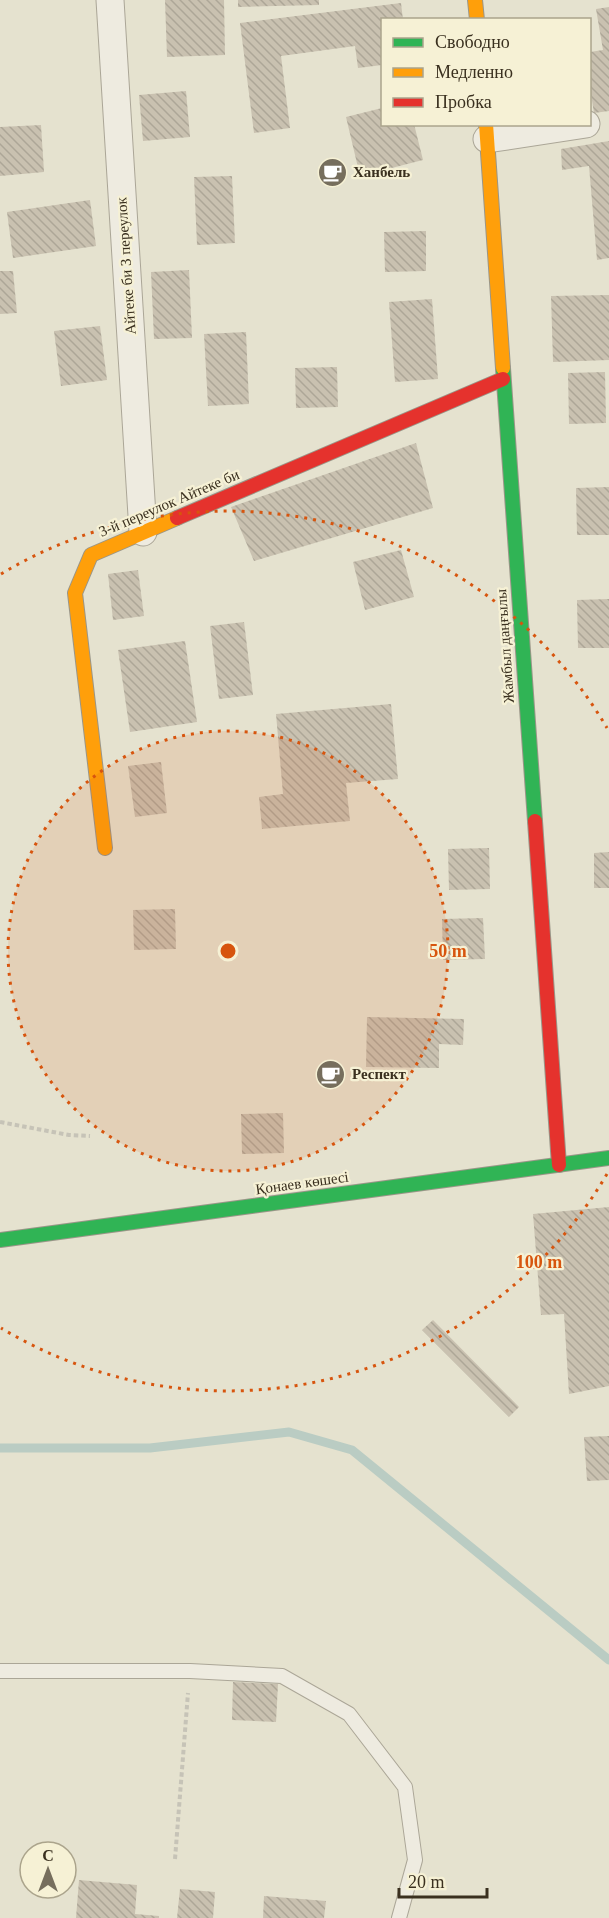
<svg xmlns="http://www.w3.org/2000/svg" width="609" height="1918" font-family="Georgia,serif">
<defs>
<pattern id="building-back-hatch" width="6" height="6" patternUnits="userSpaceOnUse" patternTransform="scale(1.5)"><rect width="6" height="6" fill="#c9c1b0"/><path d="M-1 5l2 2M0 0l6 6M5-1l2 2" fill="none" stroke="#ada697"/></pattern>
</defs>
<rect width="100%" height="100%" fill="#e5e2cf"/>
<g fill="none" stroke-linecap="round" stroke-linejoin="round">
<path stroke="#baccc3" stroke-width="9" d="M0 1448H150L289 1432 352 1450 609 1660"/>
</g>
<g fill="url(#building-back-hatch)">
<path d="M165 0H224L225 55 167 57Z"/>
<path d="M238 0H319V5L238 7Z"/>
<path d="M401 3 403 20H382V65L358 68 355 46 281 56 290 128 254 133 240 23Z"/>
<path d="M609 7V111L594 113 590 88V52L603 50 596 9Z"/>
<path d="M186 91 190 137 143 141 139 95Z"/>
<path d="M382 108V124H414L423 160 360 176 346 117Z"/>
<path d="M41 125 44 172 0 176V127Z"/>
<path d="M609 141V258L597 260 589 166 562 170 561 149Z"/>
<path d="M232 176 235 243 197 245 194 177Z"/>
<path d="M90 200 96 246 13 258 7 212Z"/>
<path d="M426 231V271L385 272 384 232Z"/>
<path d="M189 270 192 338 154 339 151 272Z"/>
<path d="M0 271H13L17 313 0 314Z"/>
<path d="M609 295V360L553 362 551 296Z"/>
<path d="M432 299 438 379 395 382 389 302Z"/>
<path d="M100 326 107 380 61 386 54 331Z"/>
<path d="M246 332 249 404 208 406 204 334Z"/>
<path d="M337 367 338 407 296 408 295 368Z"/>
<path d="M605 372 606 423 569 424 568 373Z"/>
<path d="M416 443 433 508 254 561 231 507Z"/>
<path d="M609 487V535H577L576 488Z"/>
<path d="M401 550 414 597 365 610 353 562Z"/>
<path d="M138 570 144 616 113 620 108 574Z"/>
<path d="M609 599V648H578L577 600Z"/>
<path d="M244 622 253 695 219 699 210 626Z"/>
<path d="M185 641 197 722 130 732 118 650Z"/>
<path d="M391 704 398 779 346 783 350 821 262 829 259 797 283 794 276 714Z"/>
<path d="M161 762 167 813 135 817 128 766Z"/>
<path d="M489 848 490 889 449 890 448 849Z"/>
<path d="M609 852V888H594V853Z"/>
<path d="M175 909 176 949 134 950 133 910Z"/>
<path d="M483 918 485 959 443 960 442 919Z"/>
<path d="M367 1017 464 1019 463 1045 439 1044V1068L366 1067Z"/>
<path d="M283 1113 284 1153 242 1154 241 1114Z"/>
<path d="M609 1207V1386L569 1394 564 1314 541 1315 533 1214Z"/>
<path d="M433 1320 519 1407 509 1417 422 1330Z"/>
<path d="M609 1436V1480L587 1481 584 1437Z"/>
<path d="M233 1682 278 1684 276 1722 232 1720Z"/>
<path d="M79 1880 137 1885 135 1914 159 1916V1918H76Z"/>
<path d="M180 1889 215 1892 213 1918H177Z"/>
<path d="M264 1896 326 1901 324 1918H263Z"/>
</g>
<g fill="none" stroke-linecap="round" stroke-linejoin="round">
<defs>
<path id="lane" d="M0 1671H190L282 1676 349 1714 405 1787 415 1860 399 1918"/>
<g id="street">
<path d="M110 0 143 532"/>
<path d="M487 139 586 124"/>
</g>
<g id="fast">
<path d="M503 368 535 821"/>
<path d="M0 1240 609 1158"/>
</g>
<g id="slow">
<path d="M475 0 477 20"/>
<path d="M486 124 503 368"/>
<path d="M105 848 75 593 91 555 177 518"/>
</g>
<g id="jam">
<path d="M177 518 503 379"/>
<path d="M535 821 559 1165"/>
</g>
</defs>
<use href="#lane" stroke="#aba697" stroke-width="16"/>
<use href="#street" stroke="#aba697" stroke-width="29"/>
<use href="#fast" stroke="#9a9688" stroke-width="16"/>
<use href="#slow" stroke="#9a9688" stroke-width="16"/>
<use href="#jam" stroke="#9a9688" stroke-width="16"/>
<g stroke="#c6c3b7" stroke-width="4" stroke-dasharray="4.5 3" stroke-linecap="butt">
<path d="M0 1122 69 1135 90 1136"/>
<path d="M175 1859 188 1693"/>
</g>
<use href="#lane" stroke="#eeebe0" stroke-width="14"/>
<use href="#street" stroke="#eeebe0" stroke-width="27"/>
<use href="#fast" stroke="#30b455" stroke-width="14"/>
<use href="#slow" stroke="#ff9f0a" stroke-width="14"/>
<use href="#jam" stroke="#e5322d" stroke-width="14"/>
</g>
<circle cx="228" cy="951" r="220" fill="#d7550e" fill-opacity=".12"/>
<g fill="none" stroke="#d7550e" stroke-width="3" stroke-dasharray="3 6">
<circle cx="228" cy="951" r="220"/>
<path d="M607 1174A440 440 0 0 1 1 1328M1 574A440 440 0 0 1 607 728"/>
</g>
<defs>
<symbol id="cafe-disc" viewBox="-11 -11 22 22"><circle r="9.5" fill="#766e5d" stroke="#f6f1d5"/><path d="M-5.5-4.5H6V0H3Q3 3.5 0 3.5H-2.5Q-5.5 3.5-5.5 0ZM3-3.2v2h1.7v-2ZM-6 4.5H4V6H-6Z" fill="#fff"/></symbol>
</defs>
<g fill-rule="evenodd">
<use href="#cafe-disc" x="316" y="156" width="33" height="33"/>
<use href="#cafe-disc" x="314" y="1058" width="33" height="33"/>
</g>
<g text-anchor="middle" stroke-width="4.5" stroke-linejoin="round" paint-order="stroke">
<g font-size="15" font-weight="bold" fill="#3a301f" stroke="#f6f1d5" text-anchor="start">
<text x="353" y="177">Ханбель</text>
<text x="352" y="1079">Респект</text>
</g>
<g font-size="15" fill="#3a301f" stroke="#f6f1d5">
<text transform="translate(126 266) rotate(-94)" y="5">Айтеке би 3 переулок</text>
<text transform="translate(169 503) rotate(-23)" y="5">3-й переулок Айтеке би</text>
<text transform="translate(505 646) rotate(-94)" y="5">Жамбыл даңғылы</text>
<text transform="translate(302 1183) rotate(-8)" y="5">Қонаев көшесі</text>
</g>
</g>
<circle cx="228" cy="951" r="9" fill="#d7550e" stroke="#f6f1d5" stroke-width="3"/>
<g font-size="18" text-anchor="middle" font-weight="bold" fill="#d7550e" stroke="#f6f1d5" stroke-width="4.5" stroke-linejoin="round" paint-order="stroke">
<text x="448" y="957">50 m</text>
<text x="539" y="1268">100 m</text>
</g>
<rect x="381" y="18" width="210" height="108" fill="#f6f1d5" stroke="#aba48c" stroke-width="1.5"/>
<rect x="393" y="38" width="30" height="9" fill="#30b455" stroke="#aba48c" stroke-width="1.5"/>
<text x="435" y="48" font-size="18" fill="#3a301f">Свободно</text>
<rect x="393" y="68" width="30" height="9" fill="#ff9f0a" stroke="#aba48c" stroke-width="1.5"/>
<text x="435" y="78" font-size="18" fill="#3a301f">Медленно</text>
<rect x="393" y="98" width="30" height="9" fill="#e5322d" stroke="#aba48c" stroke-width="1.5"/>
<text x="435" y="108" font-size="18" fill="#3a301f">Пробка</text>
<g transform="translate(48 1870)"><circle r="28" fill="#f6f1d5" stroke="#aba48c" stroke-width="1.5"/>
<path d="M0-4.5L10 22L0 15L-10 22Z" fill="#766e5d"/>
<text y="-9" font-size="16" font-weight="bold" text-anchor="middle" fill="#3a301f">С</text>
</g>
<path d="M399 1888v9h88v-9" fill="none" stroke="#3a301f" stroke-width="3"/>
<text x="408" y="1888" font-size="18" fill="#3a301f" stroke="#f6f1d5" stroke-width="4.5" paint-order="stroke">20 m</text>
</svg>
